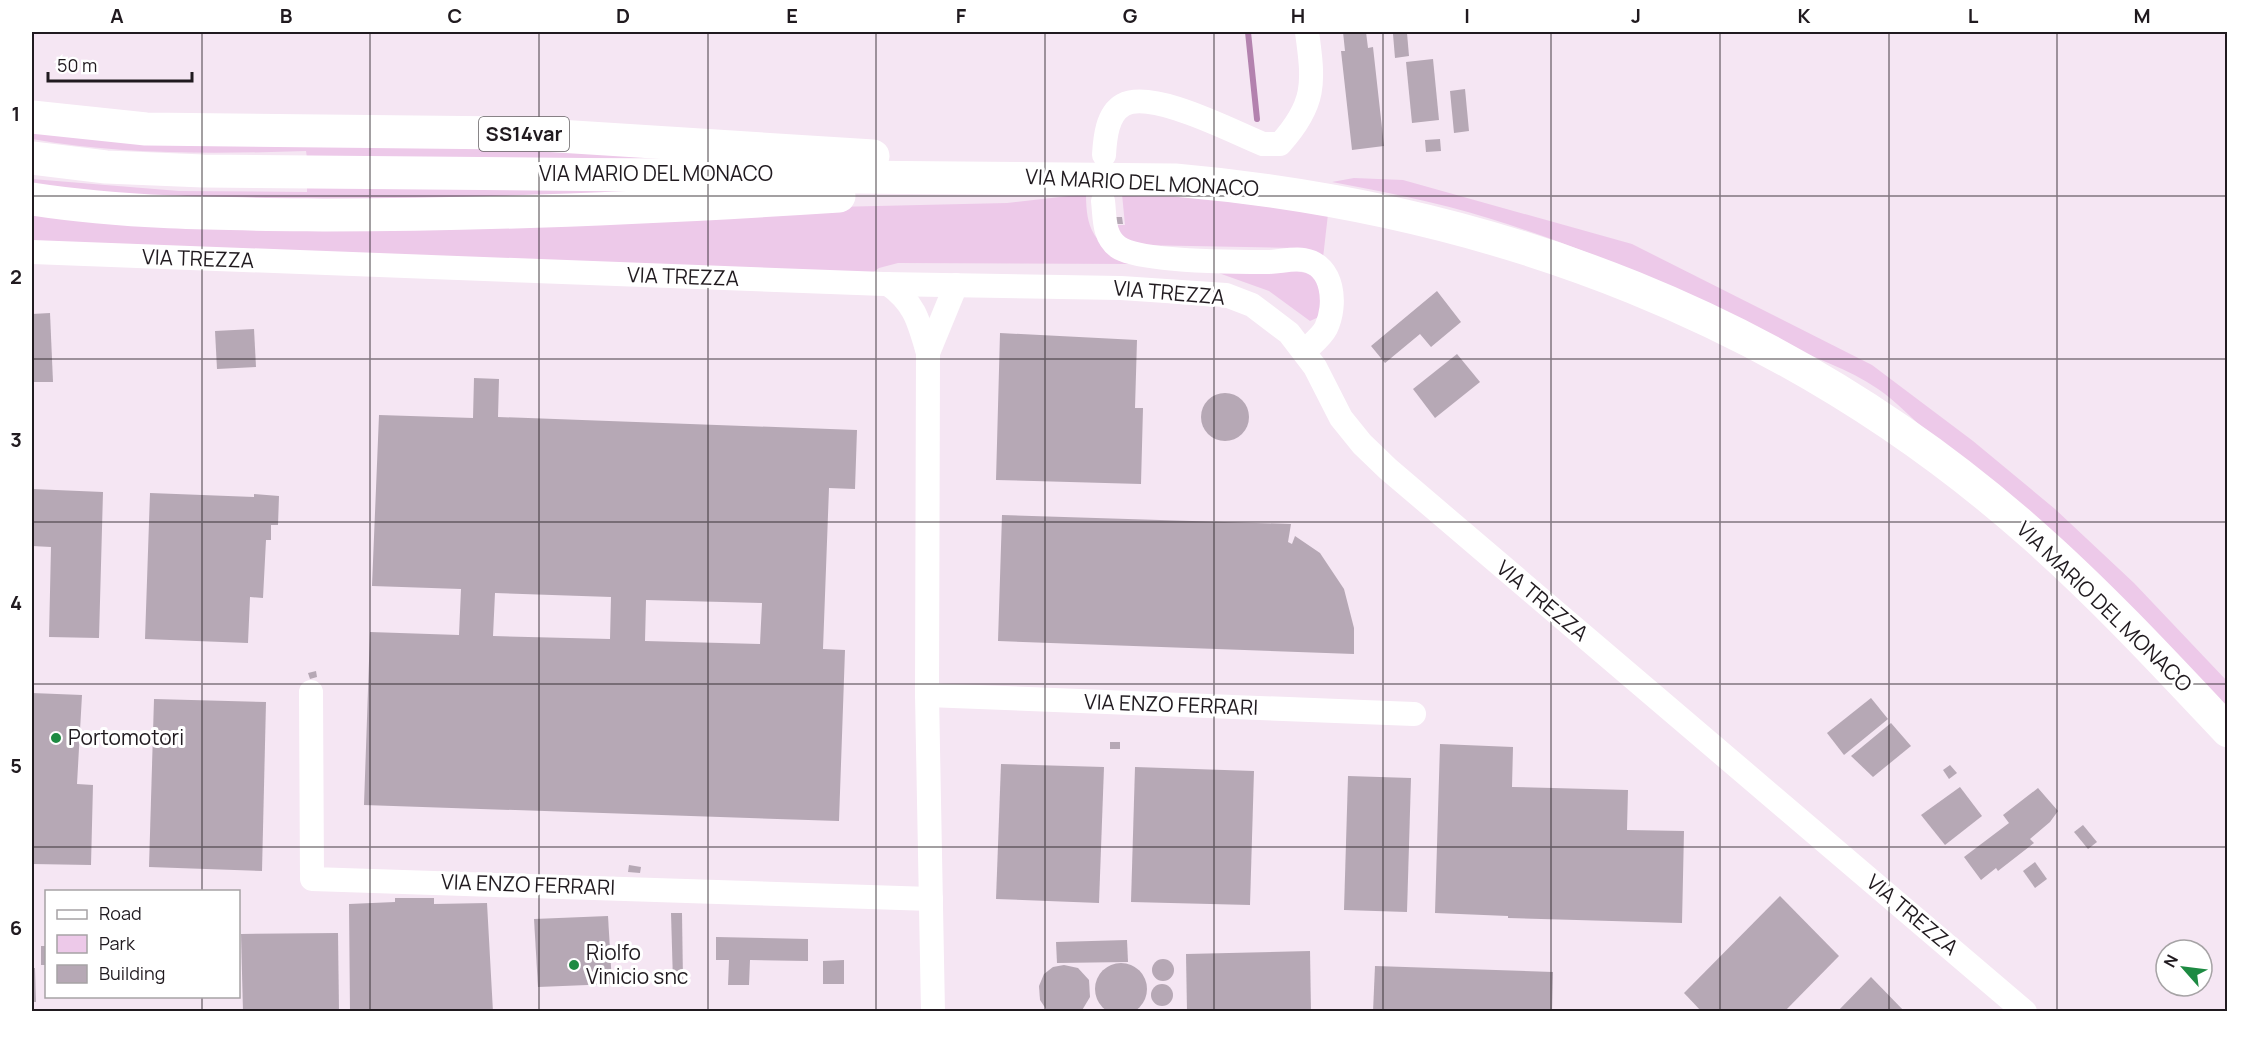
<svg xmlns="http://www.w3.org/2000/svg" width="2259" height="1043" font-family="Manrope,sans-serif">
<rect width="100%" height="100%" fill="#f5e6f3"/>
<g fill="#edc9e9">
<path d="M32 125 273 139 734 158H307L306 151C214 154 123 155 32 139Z"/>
<path d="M1354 178 1403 180 1632 244 1872 365 1973 441 2055 509 2134 583 2227 681V711C2167 650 2109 587 2047 529 2010 494 1970 466 1931 435 1913 420 1897 402 1878 389 1848 368 1815 359 1783 343 1687 294 1591 249 1488 218 1437 202 1384 192 1332 182Z"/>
<path d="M32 179 179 191 307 192V186L734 191 348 206 32 190Z"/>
<path d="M1086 194C1086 235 1097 243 1130 264L898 263 879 268 868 276 32 246V208L834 207 1007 203Z"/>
<path d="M1122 194 1177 195 1328 214 1323 258 1294 248 1137 245 1125 242 1110 225H1125Z"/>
<path d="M1291 270 1306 273 1322 280 1321 316 1310 321 1269 291 1213 271Z"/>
</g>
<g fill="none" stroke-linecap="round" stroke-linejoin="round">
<path stroke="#b382ae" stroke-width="6" d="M1248 32 1257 119"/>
</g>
<g fill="#b6a8b5" fill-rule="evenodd">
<path d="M1343 32H1366L1368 48 1373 47 1384 146 1352 150 1341 51H1345Z"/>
<path d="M1407 33 1409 56 1395 58 1393 34Z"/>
<path d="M1433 59 1439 120 1412 123 1406 62Z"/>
<path d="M1465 89 1469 131 1454 133 1450 91Z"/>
<path d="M1440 139 1441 151 1426 152 1425 140Z"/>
<path d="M1115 217H1122L1123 224H1115Z"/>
<path d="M1437 291 1461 322 1431 347 1420 334 1385 363 1371 346Z"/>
<path d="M50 313 53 382H32V314Z"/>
<path d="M254 329 256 367 217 369 215 331Z"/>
<path d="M1000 333 1137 340 1135 408H1143L1141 484 996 480Z"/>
<path d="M1457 354 1480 382 1435 418 1413 389Z"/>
<path d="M474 378 499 379 498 417 857 430 855 489 829 488 823 649 845 650 839 821 364 805 370 632 459 635 461 589 372 586 379 415 473 418ZM495 593 611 597 610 639 493 636ZM646 600 762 603 760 644 645 641Z"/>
<circle cx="1225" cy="417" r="24"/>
<path d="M32 489 103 492 99 638 49 637 51 547 32 546Z"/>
<path d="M150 493 254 497V494L279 496 278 525H271V540H266L263 598 250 597 248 643 145 639Z"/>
<path d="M1002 515 1291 524 1288 542 1292 544 1295 536 1320 553 1344 589 1354 628V654L998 641Z"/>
<path d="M316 671 317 677 310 679 308 673Z"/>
<path d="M32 693 82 695 77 784 93 785 91 865 32 864Z"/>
<path d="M1871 698 1888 719 1844 755 1827 733Z"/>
<path d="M154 699 266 702 262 871 149 867Z"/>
<path d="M1891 723 1911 746 1873 777 1851 756Z"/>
<rect x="1110" y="742" width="10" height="7"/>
<path d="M1440 744 1513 747 1512 787 1628 790 1627 830 1684 831 1682 923 1508 918V916L1435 913Z"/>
<path d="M1001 764 1104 767 1099 903 996 899Z"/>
<path d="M1950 765 1957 773 1949 779 1943 770Z"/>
<path d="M1135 767 1254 771 1250 905 1131 902Z"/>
<path d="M1348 776 1411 778 1407 912 1344 910Z"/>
<path d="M1960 787 1982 816 1945 845 1921 815Z"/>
<path d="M2038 788 2058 811 2050 822 2030 839 2034 843 1998 871 1996 868 1981 880 1964 857 2009 823 2003 815Z"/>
<path d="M2083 825 2097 842 2088 849 2074 832Z"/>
<path d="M2035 862 2047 879 2035 888 2023 871Z"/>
<path d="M629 865 641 867 640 873 628 872Z"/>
<path d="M1780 896 1839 956 1784 1012H1702L1684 993Z"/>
<path d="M395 898H434V904L487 903 493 1012H350L349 904 395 902Z"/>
<path d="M671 913H682L683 982H673Z"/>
<path d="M608 916 612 984 538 987 534 919Z"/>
<path d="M338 933 339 1012H243L241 934Z"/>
<path d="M716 937 808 939V961L750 960 749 985H728L729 960H716Z"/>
<path d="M1127 940 1128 962 1057 963 1056 942Z"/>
<rect x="41" y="946" width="5" height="19"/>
<path d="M1310 951 1311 1012H1187L1186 954Z"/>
<circle cx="1163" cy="970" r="11"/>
<path d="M844 960V984H823V961Z"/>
<circle cx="1121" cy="989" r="26"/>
<path d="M1064 965 1078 968 1089 980 1090 997 1081 1012H1048L1040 1000 1039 986 1044 974 1053 967Z"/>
<path d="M1375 966 1553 972 1552 1012H1373Z"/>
<path d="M32 968H35L36 1002H32Z"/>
<path d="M1871 977 1905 1012H1837Z"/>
<circle cx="1162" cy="995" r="11"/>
</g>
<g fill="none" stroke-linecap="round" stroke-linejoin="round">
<g stroke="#fff" stroke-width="24">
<path d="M1104 155C1105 138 1107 114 1123 105 1152 89 1233 132 1263 144H1280C1316 104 1314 83 1307 32"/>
<path d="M1103 201C1105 217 1103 236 1118 247 1139 262 1238 262 1267 262 1279 262 1292 258 1304 260 1334 265 1337 305 1326 328 1322 336 1312 344 1305 351"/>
<path d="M32 252 884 284 1121 288 1226 295 1252 305 1289 333 1315 367 1341 418 1362 444 1388 469 2025 1012"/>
<path d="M888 284C915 303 919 322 928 353L927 695 933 1012"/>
<path d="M928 353 956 285"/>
<path d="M311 692 312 879 931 899"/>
<path d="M927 695 1414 714"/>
</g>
<g stroke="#fff" stroke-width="33">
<path d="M32 117 146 129 511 133 873 156"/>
<path d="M32 158 106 167 203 171 1175 180C1495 208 1791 320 2033 535 2102 596 2165 664 2228 731"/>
<path d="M32 199C129 214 227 214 326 215 497 215 669 207 839 196"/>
</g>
</g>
<path fill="none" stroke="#201a1f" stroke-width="1.5" stroke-opacity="0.55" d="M202 32V892M370 32V1012M539 32V1012M708 32V1012M876 32V1012M1045 32V1012M1214 32V1012M1383 32V1012M1551 32V1012M1720 32V1012M1889 32V1012M2057 32V1012M32 196H2228M32 359H2228M32 522H2228M32 684H2228M32 847H2228M202 996V1012"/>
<g fill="#1d8a42" stroke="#fff" stroke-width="2">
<circle cx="56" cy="738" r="6"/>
<circle cx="574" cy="965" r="6"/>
</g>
<g text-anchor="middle" stroke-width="6" stroke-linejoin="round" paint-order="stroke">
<rect fill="#fff" stroke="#635f62" stroke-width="1.5" x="479" y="117" width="90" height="34" rx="4.5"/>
<g font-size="20" font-weight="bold" fill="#201a1f">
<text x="524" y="141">SS14var</text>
</g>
<g font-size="21" fill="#201a1f" stroke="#fff">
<text x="656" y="181">VIA MARIO DEL MONACO</text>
<text transform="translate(1142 183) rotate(3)" y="7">VIA MARIO DEL MONACO</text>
<text transform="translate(198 259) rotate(2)" y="7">VIA TREZZA</text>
<text transform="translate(683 277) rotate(2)" y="7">VIA TREZZA</text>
<text transform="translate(1169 293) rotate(5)" y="7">VIA TREZZA</text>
<text transform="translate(1542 601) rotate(40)" y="7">VIA TREZZA</text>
<text transform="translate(2104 607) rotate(44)" y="7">VIA MARIO DEL MONACO</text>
<text transform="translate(1171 705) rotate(2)" y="7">VIA ENZO FERRARI</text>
<text transform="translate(528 885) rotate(2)" y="7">VIA ENZO FERRARI</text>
<text transform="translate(1912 915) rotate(40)" y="7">VIA TREZZA</text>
</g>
<g font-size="21" fill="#201a1f" stroke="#fff" text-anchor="start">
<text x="68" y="745">Portomotori</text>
<text x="586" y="960">Riolfo<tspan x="586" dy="24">Vinicio snc</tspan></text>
</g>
</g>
<rect width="2259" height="1043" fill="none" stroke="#ffffff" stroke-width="66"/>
<rect x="45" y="890" width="195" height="108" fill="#ffffff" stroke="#a6a3a5" stroke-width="1.5"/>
<rect x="57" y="910" width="30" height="9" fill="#ffffff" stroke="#a6a3a5" stroke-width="1.5"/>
<text x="99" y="920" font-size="18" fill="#201a1f">Road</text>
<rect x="57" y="935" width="30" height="18" fill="#edc9e9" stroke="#a6a3a5" stroke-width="1.5"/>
<text x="99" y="950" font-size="18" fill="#201a1f">Park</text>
<rect x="57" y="965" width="30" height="18" fill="#b6a8b5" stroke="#a6a3a5" stroke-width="1.5"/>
<text x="99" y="980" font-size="18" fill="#201a1f">Building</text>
<g transform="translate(2184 968) rotate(298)"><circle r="28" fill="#ffffff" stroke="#a6a3a5" stroke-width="1.5"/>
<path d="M0-4.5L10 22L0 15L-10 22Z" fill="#1d8a42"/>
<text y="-9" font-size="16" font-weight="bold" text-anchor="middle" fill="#201a1f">N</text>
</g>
<path d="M48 72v9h144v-9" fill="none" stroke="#201a1f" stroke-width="3"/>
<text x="57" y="72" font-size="18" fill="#201a1f" stroke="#ffffff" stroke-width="4.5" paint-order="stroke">50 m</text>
<rect x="33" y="33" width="2193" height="977" fill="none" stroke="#201a1f" stroke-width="2"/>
<g font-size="20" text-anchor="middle" font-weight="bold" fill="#201a1f">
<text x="117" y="23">A</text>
<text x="286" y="23">B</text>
<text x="455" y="23">C</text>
<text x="623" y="23">D</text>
<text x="792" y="23">E</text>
<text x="961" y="23">F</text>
<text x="1130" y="23">G</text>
<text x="1298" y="23">H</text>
<text x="1467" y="23">I</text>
<text x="1636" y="23">J</text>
<text x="1804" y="23">K</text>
<text x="1973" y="23">L</text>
<text x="2142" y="23">M</text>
<text x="16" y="121">1</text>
<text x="16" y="284">2</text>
<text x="16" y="447">3</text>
<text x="16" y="610">4</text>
<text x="16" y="773">5</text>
<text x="16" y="935">6</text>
</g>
</svg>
